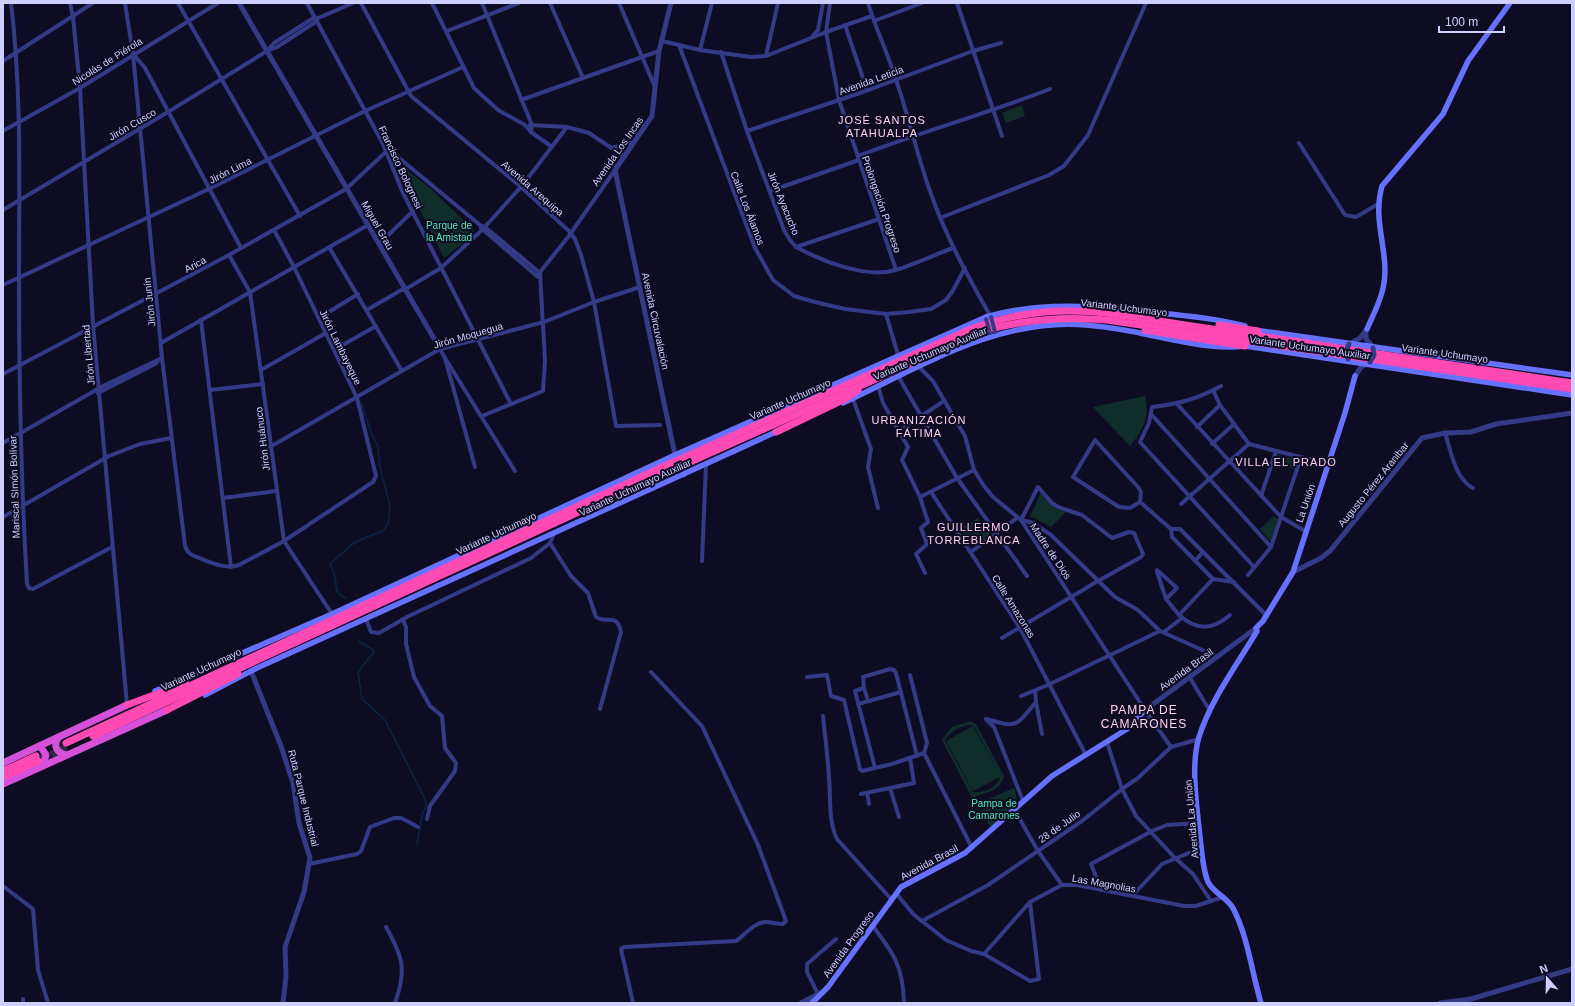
<svg xmlns="http://www.w3.org/2000/svg" width="1575" height="1006" font-family="Helvetica,sans-serif">
<rect width="100%" height="100%" fill="#0e0c23"/>
<g fill="#0f2e29" fill-rule="evenodd">
<path d="M1022 105 1025 116 1006 123 1002 113Z"/>
<path d="M396 162 431 189 474 230 473 236 444 258Z"/>
<path d="M1145 396C1150 417 1143 430 1130 446L1093 407Z"/>
<path d="M1278 455 1295 459V469L1276 463Z"/>
<path d="M1041 493 1056 509 1066 512 1051 527 1030 516Z"/>
<path d="M1274 516 1279 520 1271 542 1260 529Z"/>
<path d="M978 518 990 535 972 547 960 529Z"/>
<path d="M970 721 976 724 1004 776C1000 792 985 792 972 798L942 740 952 727ZM969 725 974 726 1001 776 973 726 946 741 973 791 1000 777C998 788 983 793 973 792L945 741C950 731 958 727 969 725Z"/>
<path d="M1014 788 1018 802 990 828 979 803Z"/>
</g>
<g fill="none" stroke-linecap="round" stroke-linejoin="round">
<g stroke="#082547" stroke-width="1.5">
<path d="M346 598C332 591 338 589 335 577 334 573 332 568 330 564L351 545 362 539 383 531 388 524 390 506 380 467 378 447 371 432 361 402"/>
<path d="M358 641 372 649 374 652 358 672 362 699 385 720 424 797 427 808 423 811 417 844"/>
</g>
<path stroke="#2b2944" stroke-width="7" stroke-dasharray="7 3.5" stroke-linecap="butt" d="M41 759 67 747"/>
<g stroke="#343a86" stroke-width="4">
<path d="M11 3C22 94 19 187 19 278 19 380 21 482 27 584L29 588 33 589 112 547"/>
<path d="M70 3 73 17 80 88 93 325 127 705"/>
<path d="M125 3 133 54 162 358 185 546 188 552 192 555C207 561 223 570 239 565L284 541 373 482 376 476 357 398 294 267 274 230"/>
<path d="M178 3 300 216"/>
<path d="M307 3 383 144 403 193 511 404"/>
<path d="M361 3 411 96 521 187 570 232 575 239 581 255 594 302 616 426 660 425"/>
<path d="M432 3 474 88 498 110 525 125 531 132 552 147"/>
<path d="M482 3 532 125 531 132"/>
<path d="M550 3 583 78"/>
<path d="M619 3 655 87"/>
<path d="M830 3 826 32 839 100 896 270"/>
<path d="M868 3C876 29 888 54 896 80 909 117 917 155 930 191 945 235 968 277 991 317"/>
<path d="M957 3 1002 136"/>
<path d="M316 19 353 3"/>
<path d="M874 21 922 3"/>
<path d="M845 25 867 90"/>
<path d="M447 31 519 3"/>
<path d="M813 36 818 30 823 3"/>
<path d="M662 41 700 50 751 57 766 56 826 32 872 16"/>
<path d="M679 45 755 248 773 280 794 296 815 302 845 309 886 314 909 312 931 309 946 300 952 292 965 268"/>
<path d="M269 49 274 43 315 17"/>
<path d="M700 50 712 3"/>
<path d="M721 52 747 131 784 230 790 240 796 247C822 261 866 279 896 270 915 264 934 255 953 248"/>
<path d="M133 54 145 68 241 248"/>
<path d="M766 56 778 3"/>
<path d="M3 61 93 3"/>
<path d="M521 100 659 51"/>
<path d="M530 125 567 127 589 133 625 157"/>
<path d="M3 131 80 88 218 3"/>
<path d="M747 131 863 92 973 51 1001 43"/>
<path d="M1299 143 1345 215 1356 217 1378 204"/>
<path d="M387 148 480 225 485 227 540 273 545 361 543 391 482 416"/>
<path d="M612 148 635 142"/>
<path d="M858 156C921 132 986 114 1050 89"/>
<path d="M770 191 859 160"/>
<path d="M3 210 168 112 267 51 277 47 317 21"/>
<path d="M940 218 1049 175 1064 166 1088 135 1146 3"/>
<path d="M481 228 538 277"/>
<path d="M379 244 413 211"/>
<path d="M329 247 402 371"/>
<path d="M796 247 879 219"/>
<path d="M229 255 250 292 284 541 332 614"/>
<path d="M537 276 568 237 615 170"/>
<path d="M3 285 209 189 365 111 463 67"/>
<path d="M404 290 441 268 482 230 521 187 567 127"/>
<path d="M367 310 403 289"/>
<path d="M886 314 898 355"/>
<path d="M319 318 358 294"/>
<path d="M201 320 231 567"/>
<path d="M161 343 368 225"/>
<path d="M440 349 445 358 475 467"/>
<path d="M334 350 376 326"/>
<path d="M445 358 515 471"/>
<path d="M919 367 933 381 959 426 965 436 974 470 984 486 993 497 1021 520 1145 710 1171 747"/>
<path d="M261 370 326 333"/>
<path d="M3 374 229 255 346 189 389 149"/>
<path d="M898 376 957 478 1027 576"/>
<path d="M878 385 883 403 908 447 902 460 920 497 928 522 921 528 927 544 916 554 925 573"/>
<path d="M1221 386C1198 399 1178 404 1152 407L1149 423 1140 442 1254 567"/>
<path d="M210 390 263 384"/>
<path d="M1213 390 1220 405 1249 444 1328 464"/>
<path d="M98 393 155 364 160 359"/>
<path d="M853 399 871 449 868 467 878 508"/>
<path d="M1177 404 1281 517 1305 531"/>
<path d="M1151 414 1271 547"/>
<path d="M1197 427 1220 405"/>
<path d="M899 431 944 401"/>
<path d="M1445 433C1451 451 1455 479 1473 488"/>
<path d="M3 443 103 386 162 358"/>
<path d="M1212 444 1234 424"/>
<path d="M270 447 440 349 544 322 594 302 640 287"/>
<path d="M931 492 1020 628 1086 755"/>
<path d="M1261 496 1276 451"/>
<path d="M920 497 974 470"/>
<path d="M223 498 276 491"/>
<path d="M1140 502 1130 508 1119 507 1073 477 1095 440 1138 487 1141 492 1140 502 1171 529H1180L1267 616"/>
<path d="M1181 504 1249 444"/>
<path d="M3 517 109 456 140 444 171 438"/>
<path d="M1022 520 1033 523 1051 535 1115 597 1138 610 1160 631 1218 657"/>
<path d="M1171 529 1172 537 1213 579 1234 582"/>
<path d="M550 543 571 576 588 593 596 617C607 625 616 611 621 632L600 709"/>
<path d="M971 552 1017 518"/>
<path d="M702 561 706 465"/>
<path d="M1195 561 1203 552"/>
<path d="M1248 575 1271 547 1301 457"/>
<path d="M1166 599 1177 588 1157 570V572L1166 599 1179 615 1213 579"/>
<path d="M1179 615C1196 630 1212 631 1230 615"/>
<path d="M366 619 371 632 379 633 407 617 531 558 550 543 554 534"/>
<path d="M403 620 406 627V644L414 677 430 706 442 716 445 748 456 763 455 771 430 806 427 819"/>
<path d="M1164 632 1182 618"/>
<path d="M1002 638 1098 581 1141 557 1143 554 1134 533 1129 532 1112 538 1082 515 1058 507 1052 503 1038 487 1021 520"/>
<path d="M807 677 827 675 831 696 844 700 860 769 862 771 892 764 924 753 927 743 910 675"/>
<path d="M1190 678 1210 711"/>
<path d="M864 688 868 701"/>
<path d="M1021 696 1048 685 1160 631"/>
<path d="M1036 702 1042 734"/>
<path d="M858 704 901 692"/>
<path d="M823 716C825 737 828 758 829 778 831 798 828 820 837 839L891 899"/>
<path d="M986 719 994 727 1023 801"/>
<path d="M986 719C1018 728 1015 727 1036 702L1035 691"/>
<path d="M1107 742 1122 789 1136 816 1175 858 1193 874 1211 901"/>
<path d="M924 753 972 848"/>
<path d="M875 768 855 691 864 688 863 677 890 669 894 670 896 673 917 756"/>
<path d="M890 788 899 817"/>
<path d="M867 793 869 804"/>
<path d="M861 794 914 783 910 758"/>
<path d="M1014 809 1038 851 1062 885"/>
<path d="M309 864 357 854 361 851 370 827 394 818H401L418 827"/>
<path d="M3 886 33 909 38 970 48 1003"/>
<path d="M1101 889 1091 864 1152 831 1167 825 1199 823"/>
<path d="M896 893 913 914 946 940 971 951 984 954 1030 981 1039 979 1030 902"/>
<path d="M1132 896 1162 864 1201 848"/>
<path d="M922 921 988 885 1082 821 1122 789 1138 778 1171 747 1199 739"/>
<path d="M872 925C894 954 903 966 904 1003"/>
<path d="M386 927C403 957 407 970 395 1003"/>
<path d="M984 954 1030 902 1062 885H1077L1184 906H1196L1223 897"/>
<path d="M818 994 807 972V964L836 939"/>
<path d="M23 1003V999"/>
<path d="M633 1003 621 949 624 947 736 941C745 935 754 922 766 922 771 922 777 924 783 924L786 921 758 845 702 726 651 672"/>
</g>
<g stroke="#343a86" stroke-width="5">
<path d="M239 3 440 349"/>
<path d="M671 3 659 51 652 116 615 170 675 455 684 475"/>
<path d="M1366 332V339L1373 347"/>
<path d="M1350 344 1360 338 1367 329"/>
<path d="M1355 376 1361 367 1368 363"/>
<path d="M1293 572 1321 558 1330 551 1422 438 1445 433 1471 432 1496 424 1572 413"/>
<path d="M251 671 281 746 293 783 299 823 310 858 304 892 285 947 286 976 283 1003"/>
<path d="M1145 710 1256 628"/>
<path d="M801 1003 822 992"/>
<path d="M1440 1003 1471 999 1572 969"/>
</g>
<g stroke="#6672ff" stroke-width="5.5">
<path d="M1367 329C1373 315 1382 299 1384 283 1389 251 1372 221 1382 186L1443 114 1468 61 1510 3"/>
<path d="M1255 330 1572 375"/>
<path d="M843 403C919 368 998 317 1086 325 1107 327 1128 330 1149 335 1179 341 1214 350 1245 346L1572 395"/>
<path d="M155 691 332 614 675 455 986 317C1040 301 1093 306 1149 312 1181 315 1214 318 1245 326"/>
<path d="M205 695 257 668 778 431"/>
<path d="M812 1003 828 987 901 887 965 853 1052 776 1127 729 1145 710"/>
<path d="M1261 1003C1252 973 1248 938 1234 910 1228 897 1214 894 1208 882 1202 868 1201 843 1199 828 1196 801 1191 763 1199 737 1211 699 1237 665 1257 631L1256 628 1263 621 1293 572 1345 413 1355 376"/>
</g>
<g stroke="#d650da" stroke-width="7">
<path d="M59 737C52 745 57 753 66 755"/>
<path d="M40 746 46 755 43 765"/>
<path d="M3 763 127 705"/>
<path d="M3 784 167 710"/>
</g>
<g stroke="#ff4ab4" stroke-width="7">
<path d="M1219 325 1258 331"/>
<path d="M1145 330 1245 346"/>
<path d="M776 432 847 398 858 390"/>
<path d="M685 457 971 329C1015 312 1059 308 1106 313L1572 383"/>
<path d="M688 463 983 331C1025 319 1063 316 1107 320L1572 389"/>
<path d="M127 705 186 683"/>
<path d="M167 710 238 674"/>
<path d="M93 736 672 469"/>
<path d="M66 743 671 463"/>
<path d="M3 771 36 756"/>
<path d="M3 777 38 761"/>
</g>
<g stroke="#343a86" stroke-width="4">
<path d="M991 317 995 332"/>
<path d="M986 319 990 333"/>
</g>
<g stroke="#343a86" stroke-width="5">
<path d="M1348 359 1346 352 1349 344"/>
<path d="M1370 362 1374 355 1373 348"/>
</g>
<g stroke="#ff4ab4" stroke-width="7">
<path d="M671 463 685 457"/>
<path d="M672 469 688 463"/>
</g>
</g>
<g text-anchor="middle" stroke-width="4" stroke-linejoin="round" paint-order="stroke">
<g font-size="10" fill="#cfcfff" stroke="#0e0c23">
<text transform="translate(107 61) rotate(-32)" y="4">Nicolás de Piérola</text>
<text transform="translate(871 80) rotate(-20)" y="4">Avenida Leticia</text>
<text transform="translate(132 124) rotate(-30)" y="4">Jirón Cusco</text>
<text transform="translate(617 151) rotate(-55)" y="4">Avenida Los Incas</text>
<text transform="translate(401 167) rotate(65)" y="4">Francisco Bolognesi</text>
<text transform="translate(230 170) rotate(-27)" y="4">Jirón Lima</text>
<text transform="translate(533 188) rotate(41)" y="4">Avenida Arequipa</text>
<text transform="translate(784 203) rotate(68)" y="4">Jirón Ayacucho</text>
<text transform="translate(882 204) rotate(71)" y="4">Prolongación Progreso</text>
<text transform="translate(748 208) rotate(69)" y="4">Calle Los Álamos</text>
<text transform="translate(378 225) rotate(60)" y="4">Miguel Grau</text>
<text transform="translate(195 264) rotate(-28)" y="4">Arica</text>
<text transform="translate(149 302) rotate(-96)" y="4">Jirón Junín</text>
<text transform="translate(1124 307) rotate(7)" y="4">Variante Uchumayo</text>
<text transform="translate(656 321) rotate(78)" y="4">Avenida Circuvalación</text>
<text transform="translate(468 335) rotate(-16)" y="4">Jirón Moquegua</text>
<text transform="translate(341 347) rotate(64)" y="4">Jirón Lambayeque</text>
<text transform="translate(1310 347) rotate(8)" y="4">Variante Uchumayo Auxiliar</text>
<text transform="translate(930 353) rotate(-23)" y="4">Variante Uchumayo Auxiliar</text>
<text transform="translate(1445 353) rotate(8)" y="4">Variante Uchumayo</text>
<text transform="translate(88 355) rotate(-95)" y="4">Jirón Libertad</text>
<text transform="translate(790 399) rotate(-24)" y="4">Variante Uchumayo</text>
<text transform="translate(262 439) rotate(-97)" y="4">Jirón Huánuco</text>
<text transform="translate(1373 484) rotate(-51)" y="4">Augusto Pérez Aranibar</text>
<text transform="translate(14 487) rotate(-92)" y="4">Mariscal SImón Bolívar</text>
<text transform="translate(635 487) rotate(-25)" y="4">Variante Uchumayo Auxiliar</text>
<text transform="translate(1305 503) rotate(-71)" y="4">La Unión</text>
<text transform="translate(496 533) rotate(-25)" y="4">Variante Uchumayo</text>
<text transform="translate(1051 551) rotate(56)" y="4">Madre de Dios</text>
<text transform="translate(1014 606) rotate(58)" y="4">Calle Amazonas</text>
<text transform="translate(201 669) rotate(-25)" y="4">Variante Uchumayo</text>
<text transform="translate(1186 669) rotate(-36)" y="4">Avenida Brasil</text>
<text transform="translate(304 798) rotate(76)" y="4">Ruta Parque Industrial</text>
<text transform="translate(1191 819) rotate(-95)" y="4">Avenida La Unión</text>
<text transform="translate(1059 826) rotate(-35)" y="4">28 de Julio</text>
<text transform="translate(929 862) rotate(-28)" y="4">Avenida Brasil</text>
<text transform="translate(1104 883) rotate(10)" y="4">Las Magnolias</text>
<text transform="translate(848 944) rotate(-54)" y="4">Avenida Progreso</text>
</g>
<g font-size="10" fill="#53e7b2" stroke="#0e0c23">
<text x="449" y="229">Parque de<tspan x="449" dy="12">la Amistad</tspan></text>
<text x="994" y="807">Pampa de<tspan x="994" dy="12">Camarones</tspan></text>
</g>
<g font-size="11" letter-spacing="1" fill="#ffd1f3" stroke="#0e0c23">
<text x="882" y="124">JOSÉ SANTOS<tspan x="882" dy="13">ATAHUALPA</tspan></text>
<text x="919" y="424">URBANIZACIÓN<tspan x="919" dy="13">FÁTIMA</tspan></text>
<text x="1286" y="466">VILLA EL PRADO</text>
<text x="974" y="531">GUILLERMO<tspan x="974" dy="13">TORREBLANCA</tspan></text>
</g>
<g font-size="12" letter-spacing="1" fill="#ffd1f3" stroke="#0e0c23">
<text x="1144" y="714">PAMPA DE<tspan x="1144" dy="14">CAMARONES</tspan></text>
</g>
</g>
<rect width="1575" height="1006" fill="none" stroke="#cfcfff" stroke-width="8"/>
<g transform="translate(1547 978) rotate(340)" stroke="#0e0c23" stroke-width="3" paint-order="stroke">
<path d="M0-3L7 15L0 10L-7 15Z" fill="#cfcfff"/>
<text y="-6" font-size="11" font-weight="bold" text-anchor="middle" fill="#cfcfff">N</text>
</g>
<path d="M1439 26v6h65v-6" fill="none" stroke="#cfcfff" stroke-width="2"/>
<text x="1445" y="26" font-size="12" fill="#cfcfff" stroke="#0e0c23" stroke-width="3" paint-order="stroke">100 m</text>
</svg>
